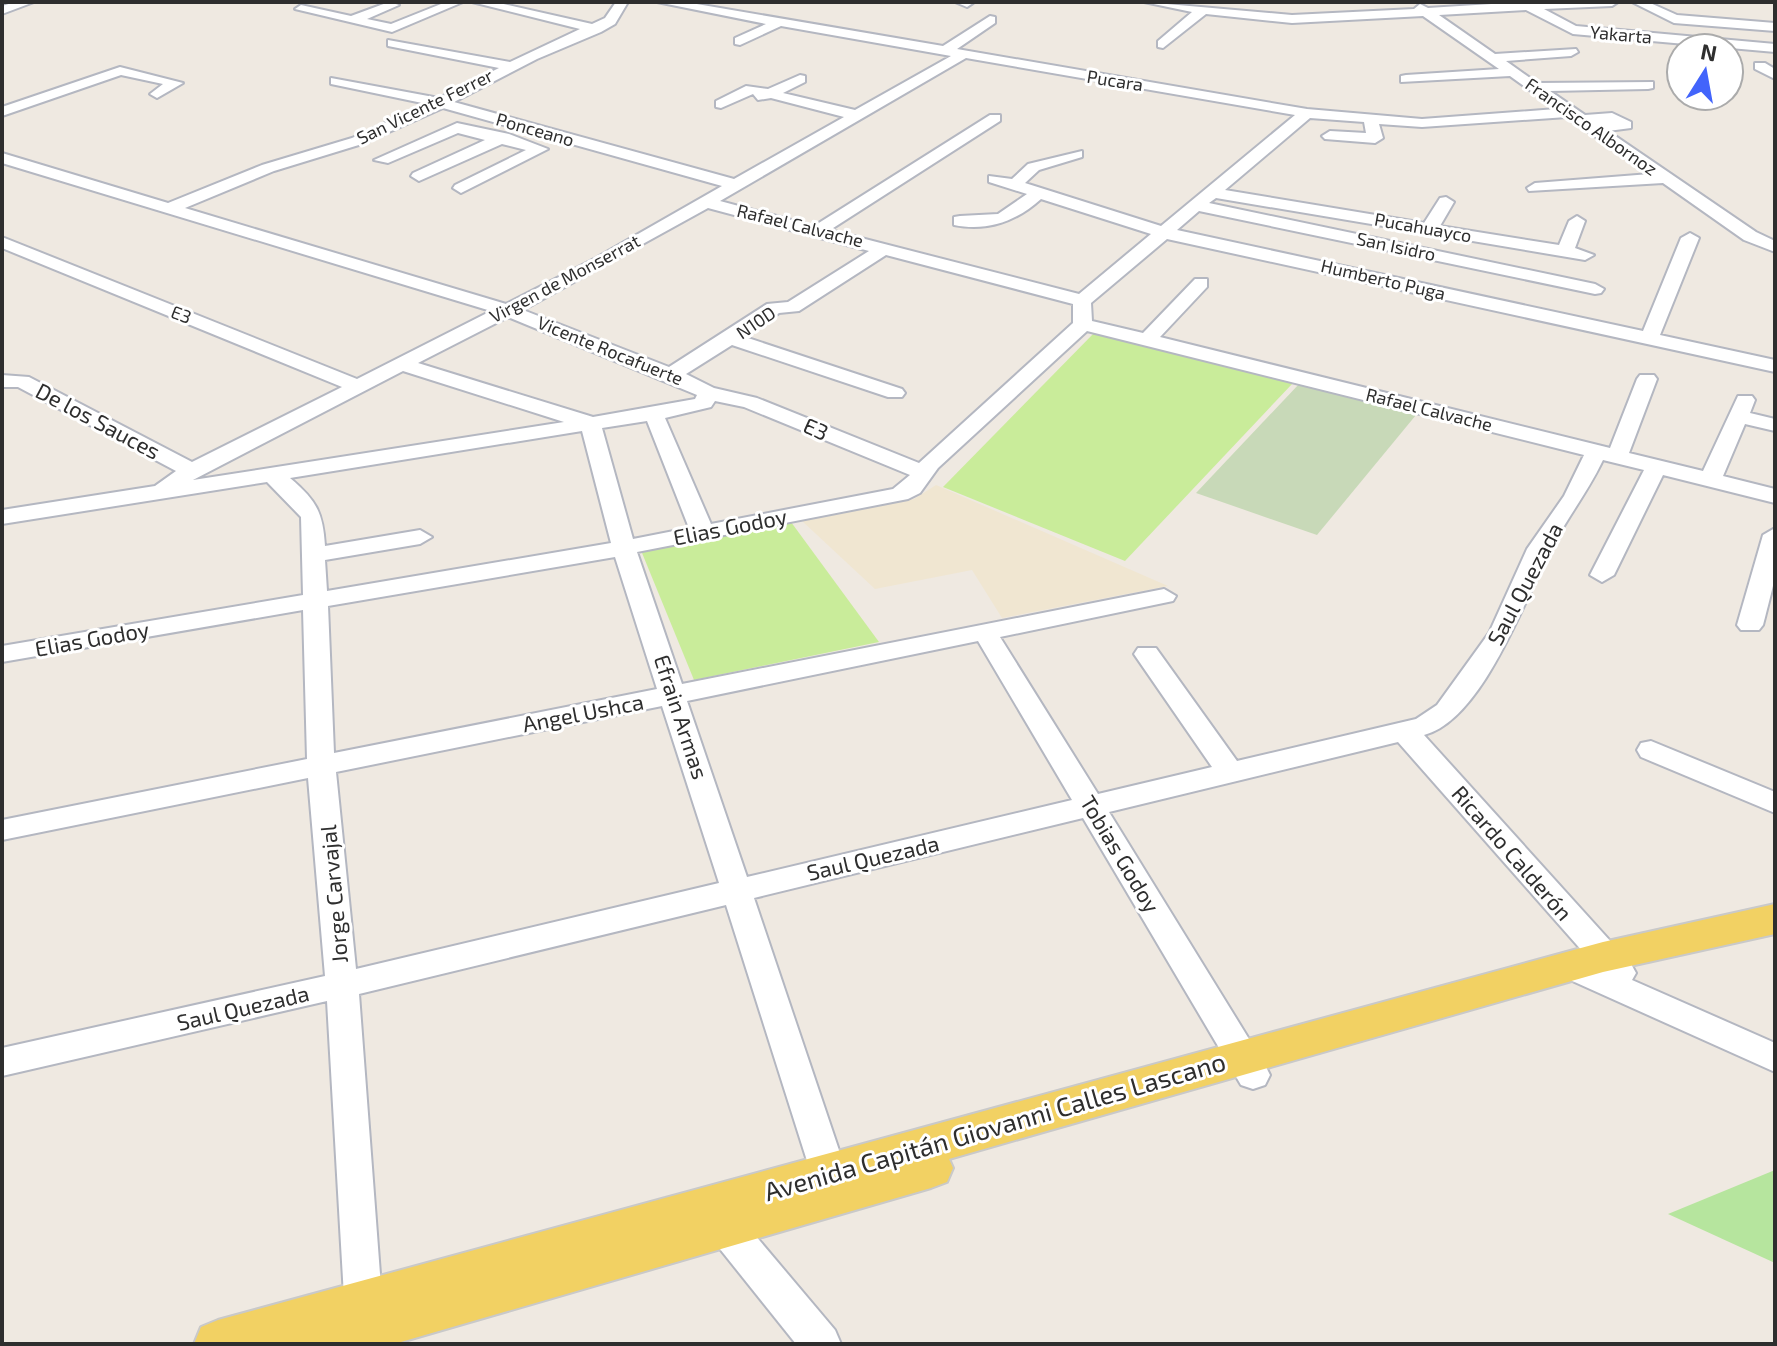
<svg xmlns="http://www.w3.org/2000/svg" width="1777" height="1346" font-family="'Exo 2',sans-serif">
<rect width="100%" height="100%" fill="#efe9e1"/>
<path fill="#f0e6d1" d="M936 485 1168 586 1002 618 972 570 875 589 801 520 914 499Z"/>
<path fill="#b6e59e" d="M1775 1170V1263L1668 1214Z"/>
<path fill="#c8d9b8" d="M1300 383 1416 415 1317 535 1196 493Z"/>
<g fill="#c9ec9a">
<path d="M1095 332 1293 383 1125 561 943 487Z"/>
<path d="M791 522 879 642 694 680 640 548Z"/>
</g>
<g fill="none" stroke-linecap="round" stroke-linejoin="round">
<defs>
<g id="minor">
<path d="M15 2H34L2 14V6Z"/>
<path d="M389 2 399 5 367 19 391 24 446 2H463L392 32 295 9 301 5 351 16Z"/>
<path d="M472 2H495L592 24 605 18 616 2H628L615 24 601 32 537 59 454 102 734 179 844 117 771 98 758 100 753 94 721 108 716 107V101L746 86 768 89 800 75 805 76V82L783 93 855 110 951 56 781 26 740 45 735 44V38L766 24 657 2H685L943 46 990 16 995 17V23L957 49 1307 109 1422 119 1556 109 1510 76 1401 82V76L1406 75 1499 69 1423 16 1292 23 1206 14 1163 48 1158 47V41L1192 12 1144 2 1292 15 1414 9 1420 4 1428 8 1523 2H1618L1612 6 1544 9 1576 26 1775 44V52L1573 34 1526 10 1439 15 1495 54 1576 49 1578 52 1571 56 1506 61 1537 83 1653 82V88L1648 89 1550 91 1585 115 1612 113 1631 122V128L1608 131 1756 232 1775 241V252L1744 240 1663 183 1529 191 1527 188 1535 183 1650 174 1567 117 1422 127 1379 124 1383 138 1375 143 1325 139 1322 136 1330 131 1366 133 1364 122 1310 118 1225 190 1424 223 1440 198 1446 197 1454 202 1440 226 1559 245 1569 221 1577 216 1585 221 1575 248 1594 255 1585 260 1216 198 1209 203 1595 284 1604 289 1601 293 1595 294 1199 211 1177 230 1643 331 1681 238 1690 233 1699 238 1660 335 1775 360V372L1167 239 1091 303 1092 321 1143 333 1195 279H1207V287L1160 337 1610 448 1637 379 1640 375H1654L1657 379 1629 453 1703 471 1738 396H1752L1755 400 1750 413 1775 419V431L1745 424 1723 476 1775 489V503L1663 475 1614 575 1602 582 1590 575 1644 470 1603 460C1588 492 1566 519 1550 551 1524 601 1482 720 1424 735L1631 964 1636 973 1632 980 1775 1043V1072L1559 975 1554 966 1559 957 1570 953 1591 961 1398 742 1109 812 1265 1065 1270 1075 1265 1085 1253 1089 1241 1085 1083 818 754 898 851 1186 846 1197 833 1202 820 1197 815 1186 726 905 359 994 383 1314 378 1327 364 1333 350 1327 345 1314 327 1001 2 1076V1048L325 976 308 778 2 840V820L307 759 303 610 2 662V646L303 595 301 517 267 482 2 524V510L155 486 176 471 18 387H2V375L29 377 192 462 342 387 2 248V237L357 379 491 311 2 163V153L168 203 262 165 352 138 427 104 331 84V78L439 98 499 68 388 46V40L510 62 580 29ZM966 58 1295 115 1161 226 1025 183 1039 170 1082 157V151L1028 164 1012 179 989 176V182L1027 194 998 214 960 216 954 217V225C987 232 1017 221 1041 199L1151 234 1079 294 830 230 1000 121V115H990L814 226 720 201ZM443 108 722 186 596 258 506 304 185 208 274 171 362 144ZM708 208 869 251 788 302 767 304 669 367 523 310ZM886 255 1073 304V323L919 463 757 398 714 388 686 374 732 345 888 397H902L905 393 902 389 745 337 779 313 799 311ZM508 317 697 395 695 399 593 417 418 363ZM1087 331 1584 455 1564 496 1527 549 1489 633 1437 705 1416 719 1237 761 1156 648H1138L1134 654 1212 767 1098 794 1000 637 1173 601 1176 596 1164 589 682 684 637 552 908 499 920 493 938 468ZM403 371 564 422 193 480ZM715 401 744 407 910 475 893 489 711 524 665 418 711 407ZM647 421 689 528 633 539 602 428ZM582 431 611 543 327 591 325 560 420 544 432 537 420 530 325 546C323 512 316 500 290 478ZM615 557 657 689 334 753 328 606ZM978 641 1072 800 747 877 687 701ZM662 706 719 883 356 969 336 772Z"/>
<path d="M955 2H973V3L967 7Z"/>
<path d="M1632 2H1648L1677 15 1775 23V31L1674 23Z"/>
<path d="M1755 63H1765L1775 69V79L1755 69Z"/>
<path d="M120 67 183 83 157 98 150 94 163 84 121 75 2 116V107Z"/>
<path d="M457 123 509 134 548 149 461 193 453 188 455 185 526 150 502 144 419 181 411 176 413 173 485 140 458 133 388 163 374 160Z"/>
<path d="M1775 528V578L1763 625 1759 630H1741L1737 625 1763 535Z"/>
<path d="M1651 741 1775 792V813L1641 757 1637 750 1641 743Z"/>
<path d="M725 1210 738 1215 835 1330 841 1344H796L712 1239 706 1227 712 1215Z"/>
</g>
<path id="major" d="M1775 904V934L1603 972 949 1159 953 1168 947 1182 931 1188 394 1344H194L201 1327 218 1320 1603 942Z"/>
</defs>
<use href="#minor" stroke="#b4b7c1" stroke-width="4"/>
<use href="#major" stroke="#c9c9c9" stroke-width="4"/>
<use href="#minor" fill="#fff" fill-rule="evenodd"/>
<use href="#major" fill="#f2d163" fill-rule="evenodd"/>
</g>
<g text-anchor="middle" stroke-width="6" stroke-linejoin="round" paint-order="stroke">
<g font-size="18" fill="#2e2e2e" stroke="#fff">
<text transform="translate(1621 35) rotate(5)" y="6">Yakarta</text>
<text transform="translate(1115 81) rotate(9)" y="6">Pucara</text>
<text transform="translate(425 107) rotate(-26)" y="6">San Vicente Ferrer</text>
<text transform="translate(1591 127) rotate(35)" y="6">Francisco Albornoz</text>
<text transform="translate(535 130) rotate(16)" y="6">Ponceano</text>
<text transform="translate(800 226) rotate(14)" y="6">Rafael Calvache</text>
<text transform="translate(1423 228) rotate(10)" y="6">Pucahuayco</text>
<text transform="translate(1396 247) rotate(12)" y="6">San Isidro</text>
<text transform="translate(565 279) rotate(-28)" y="6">Virgen de Monserrat</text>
<text transform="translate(1383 280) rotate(13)" y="6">Humberto Puga</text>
<text transform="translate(181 315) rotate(21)" y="6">E3</text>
<text transform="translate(756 323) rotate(-34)" y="6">N10D</text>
<text transform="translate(610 351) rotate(22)" y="6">Vicente Rocafuerte</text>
<text transform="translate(1429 410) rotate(14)" y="6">Rafael Calvache</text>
</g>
<g font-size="22" fill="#2e2e2e" stroke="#fff">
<text transform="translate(98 421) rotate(28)" y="8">De los Sauces</text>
<text transform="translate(816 429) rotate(24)" y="8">E3</text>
<text transform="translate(730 527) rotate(-11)" y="8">Elias Godoy</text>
<text transform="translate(1525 584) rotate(-62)" y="8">Saul Quezada</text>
<text transform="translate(92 639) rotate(-10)" y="8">Elias Godoy</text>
<text transform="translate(583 713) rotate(-11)" y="8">Angel Ushca</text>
<text transform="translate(681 717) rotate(72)" y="8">Efrain Armas</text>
<text transform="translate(1512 853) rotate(49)" y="8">Ricardo Calderón</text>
<text transform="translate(1120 854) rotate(59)" y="8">Tobias Godoy</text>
<text transform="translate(873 858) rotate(-13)" y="8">Saul Quezada</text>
<text transform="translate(334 894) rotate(-95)" y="8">Jorge Carvajal</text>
<text transform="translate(243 1008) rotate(-13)" y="8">Saul Quezada</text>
</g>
<g font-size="26" fill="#2e2e2e" stroke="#fff">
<text transform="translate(995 1127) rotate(-16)" y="9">Avenida Capitán Giovanni Calles Lascano</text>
</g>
</g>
<rect width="1777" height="1346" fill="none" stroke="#2e2e2e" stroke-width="8"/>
<g transform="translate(1705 72) rotate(11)"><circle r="38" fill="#ffffff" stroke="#ababab" stroke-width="2"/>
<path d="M0-6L14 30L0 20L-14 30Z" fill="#4264fb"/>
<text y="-12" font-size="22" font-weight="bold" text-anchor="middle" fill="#2e2e2e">N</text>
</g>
</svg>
